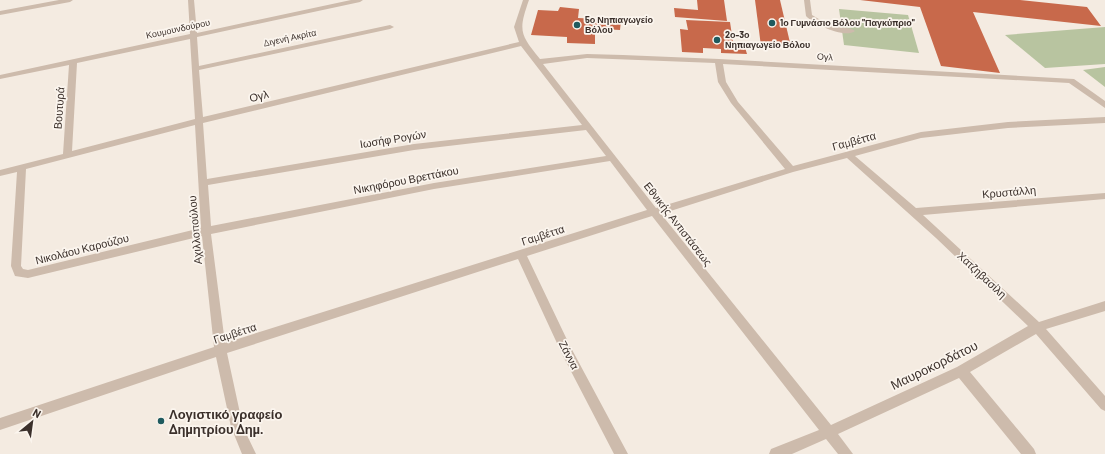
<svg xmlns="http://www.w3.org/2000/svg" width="1105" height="454" font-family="Barlow,sans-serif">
<rect width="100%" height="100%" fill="#f4ebe1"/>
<g fill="#b8c4a0">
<path d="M839 9 908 15 919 53 844 45Z"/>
<path d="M1105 27V64L1045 68 1005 35Z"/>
<path d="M1105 67V87L1083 70Z"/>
</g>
<g fill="#c8694b">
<path d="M697 0H724L727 21 675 17 674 8 698 10Z"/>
<path d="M755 0H780L791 47 761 46Z"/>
<path d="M860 0H1020L1087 7 1101 26 973 12 1000 73 941 66 920 7Z"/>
<path d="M560 7 579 9 578 18 621 20 620 30 602 29 595 32V44L567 43V37L531 35 538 10 558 11Z"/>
<path d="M686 20 730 22 733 42 744 44 747 54 721 53V49L703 48V53L682 52 680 29 688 30Z"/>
</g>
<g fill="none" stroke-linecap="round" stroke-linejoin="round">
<g fill="#cdbbac" fill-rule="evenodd">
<path d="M59 0H73L70 2 0 15V11Z"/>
<path d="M188 0H194L197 33 351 0H363L360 2 197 37 199 66 390 25 394 27 390 29 199 70 203 117 519 42 514 27 523 0H529C518 31 520 34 540 59L587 54 623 55 719 59 1074 79 1105 101V108L1069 83 723 64 726 82 738 102 793 166 921 132 1008 122 1105 117V123L1008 128 921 138 855 156 916 208 1105 193V199L923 215 1039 322 1105 301V311L1046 329 1105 396V411L1101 409 1036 334 970 372 1034 449 1036 454H1021L959 378 838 434 853 454H838L826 439 792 454H769L771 449 819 430 652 216 527 256 570 346 628 454H614L562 354 518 259 227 353 243 427 256 454H242L231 427 216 357 0 430V418L214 347 202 236 28 278 15 276 11 266 17 172 0 176V170L63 154 69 65 0 79V75L190 34ZM190 39 195 119 72 151 77 63ZM521 46 582 125 414 144 207 179 203 123ZM587 58 715 63 718 82 731 103 785 169 656 208 543 64ZM195 125 201 228 28 270 23 269 21 266 26 169ZM586 130 606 156 434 183 211 226 208 185 414 150ZM847 158 936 238 1028 326 957 367 831 425 661 214 793 172ZM610 161 647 210 225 343 211 234 434 189Z"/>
<path d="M804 0H810L812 15C820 20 827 24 836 27 842 28 850 27 855 31 845 39 813 24 806 16Z"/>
</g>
</g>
<g fill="#1f5a5e" stroke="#fbf5ee" stroke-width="1.5">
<circle cx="772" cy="23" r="4"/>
<circle cx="577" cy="25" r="4"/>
<circle cx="717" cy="40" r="4"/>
<circle cx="161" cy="421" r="4"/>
</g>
<g text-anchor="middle" stroke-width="3.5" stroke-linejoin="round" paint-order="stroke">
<g font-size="9" font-weight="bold" fill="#3b302b" stroke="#fbf5ee" text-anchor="start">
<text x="585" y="23">5ο Νηπιαγωγείο<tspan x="585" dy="10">Βόλου</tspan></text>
<text x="780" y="26">1ο Γυμνάσιο Βόλου ''Παγκύπριο''</text>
<text x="725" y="38">2ο-3ο<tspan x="725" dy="10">Νηπιαγωγείο Βόλου</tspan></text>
</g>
<g font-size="9" fill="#3b302b" stroke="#fbf5ee">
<text transform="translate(178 29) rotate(-12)" y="3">Κουμουνδούρου</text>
<text transform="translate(290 38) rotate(-12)" y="3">Διγενή Ακρίτα</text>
<text transform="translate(825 57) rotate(3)" y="3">Ογλ</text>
</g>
<g font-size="11" fill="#3b302b" stroke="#fbf5ee">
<text transform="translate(259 96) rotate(-14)" y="4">Ογλ</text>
<text transform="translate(59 108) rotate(-86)" y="4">Βουτυρά</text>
<text transform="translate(393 139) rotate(-9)" y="4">Ιωσήφ Ρογών</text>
<text transform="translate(854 141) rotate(-15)" y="4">Γαμβέττα</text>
<text transform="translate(406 180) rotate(-11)" y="4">Νικηφόρου Βρεττάκου</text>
<text transform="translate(1009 192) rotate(-5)" y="4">Κρυστάλλη</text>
<text transform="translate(678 224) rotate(52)" y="4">Εθνικής Αντιστάσεως</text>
<text transform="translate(195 230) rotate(-95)" y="4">Αχιλλοπούλου</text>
<text transform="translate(543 235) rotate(-18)" y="4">Γαμβέττα</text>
<text transform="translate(82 249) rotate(-14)" y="4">Νικολάου Καρούζου</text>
<text transform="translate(982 275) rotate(43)" y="4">Χατζηβασίλη</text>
<text transform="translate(235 333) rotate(-18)" y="4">Γαμβέττα</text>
<text transform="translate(569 355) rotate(63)" y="4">Ζάννα</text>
</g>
<g font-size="13" fill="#3b302b" stroke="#fbf5ee">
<text transform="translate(934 365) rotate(-26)" y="5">Μαυροκορδάτου</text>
</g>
<g font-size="13" font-weight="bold" fill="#3b302b" stroke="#fbf5ee" text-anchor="start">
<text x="169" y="419">Λογιστικό γραφείο<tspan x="169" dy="15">Δημητρίου Δημ.</tspan></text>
</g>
</g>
<g transform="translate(32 422) rotate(29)" stroke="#fbf5ee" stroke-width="3" paint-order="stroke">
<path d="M0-3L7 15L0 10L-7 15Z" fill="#3b302b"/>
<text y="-6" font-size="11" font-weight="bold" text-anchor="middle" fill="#3b302b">N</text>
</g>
</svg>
